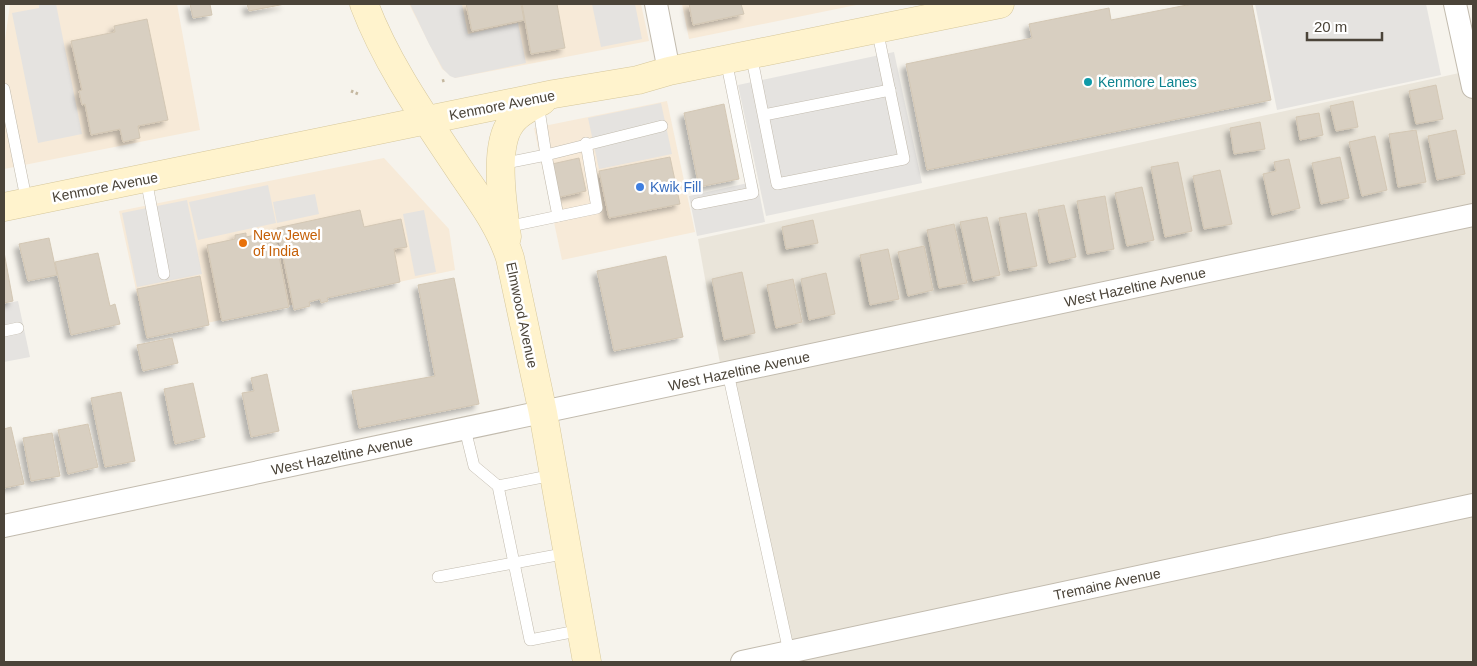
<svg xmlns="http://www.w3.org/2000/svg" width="1477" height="666" font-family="Arial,sans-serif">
<defs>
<filter id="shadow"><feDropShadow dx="-4.5" dy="4.5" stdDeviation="2.5" flood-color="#0004"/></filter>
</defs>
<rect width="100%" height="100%" fill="#f6f3ec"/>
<path fill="#eae5da" d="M1473 70V662H790L719 358 698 239Z"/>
<g fill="#f7ead8">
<path d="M10 4H177L200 130 4 169V47Z"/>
<path d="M409 4H641L649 41 455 78 442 69Z"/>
<path d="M682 4H861L689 39Z"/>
<path d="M667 101 695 232 562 260 534 128Z"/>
<path d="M384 158 449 229 455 270 146 336 119 211Z"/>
</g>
<g fill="#e5e3e0">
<path d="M39 4H56L82 134 38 143 12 13 39 8Z"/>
<path d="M410 4H462L468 34 518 23 526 63 455 78 450 76 443 69 429 44Z"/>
<path d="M592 4H635L642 39 601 47Z"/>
<path d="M1255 4H1426L1441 75 1277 110Z"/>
<path d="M894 52 922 183 766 216 738 85Z"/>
<path d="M661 103 672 154 599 169 588 118Z"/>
<path d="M757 181 765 222 697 236 689 196Z"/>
<path d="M268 185 276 223 198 240 189 202Z"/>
<path d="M315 194 319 214 277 223 273 202Z"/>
<path d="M187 200 202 274 137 287 122 213Z"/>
<path d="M424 210 436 272 415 276 403 214Z"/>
<path d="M18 301 30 357 4 362V304Z"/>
</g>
<g fill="#d8cfc1" stroke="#d3c7b4" filter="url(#shadow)">
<path d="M190 4H210L212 15 193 18Z"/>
<path d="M247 4H285L249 11Z"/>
<path d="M466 4H521L524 20 472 31Z"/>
<path d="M522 4H557L565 48 531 54Z"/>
<path d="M689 4H741L744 14 693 25Z"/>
<path d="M1192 4H1252L1271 100 927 170 906 64 1032 38 1029 24 1109 8 1111 20Z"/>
<path d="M147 19 168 120 138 126 140 138 123 142 120 129 91 135 85 104 82 105 79 91 82 90 71 41 115 32 114 26Z"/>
<path d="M1436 85 1443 119 1416 124 1409 91Z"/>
<path d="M1353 101 1358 127 1336 131 1330 106Z"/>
<path d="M724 104 739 179 699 187 684 113Z"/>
<path d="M1319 113 1323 135 1300 140 1296 117Z"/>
<path d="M1260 122 1265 149 1234 154 1230 128Z"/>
<path d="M1416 130 1426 182 1398 187 1389 134Z"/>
<path d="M1456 130 1465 174 1437 180 1428 136Z"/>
<path d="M1375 136 1387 190 1362 196 1349 142Z"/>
<path d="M670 157 680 204 609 218 599 171Z"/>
<path d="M1340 157 1349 198 1321 204 1312 163Z"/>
<path d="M579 158 586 191 560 197 552 164Z"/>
<path d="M1289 159 1300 208 1272 215 1263 174 1276 171 1274 162Z"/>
<path d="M1178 162 1192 231 1165 237 1151 167Z"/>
<path d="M1220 170 1232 224 1204 229 1193 176Z"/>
<path d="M1142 187 1154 240 1127 246 1115 193Z"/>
<path d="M1105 196 1114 249 1087 254 1077 201Z"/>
<path d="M1064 205 1076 257 1049 263 1038 210Z"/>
<path d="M360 210 364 227 401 219 407 247 394 249 400 282 327 298 328 301 321 303 320 299 309 302 310 306 294 310 277 228Z"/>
<path d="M1026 213 1037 266 1009 271 999 218Z"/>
<path d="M987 217 1000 275 973 281 960 222Z"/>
<path d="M813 220 818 243 786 249 782 227Z"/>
<path d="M954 224 967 283 939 288 927 230Z"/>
<path d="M274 231 289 307 222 321 207 245 235 239V235L246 233V237Z"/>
<path d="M49 238 57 275 28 281 19 244Z"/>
<path d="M924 246 933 290 908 296 898 252Z"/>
<path d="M888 249 899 299 870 305 860 255Z"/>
<path d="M4 252 13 301 4 303Z"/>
<path d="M98 253 110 306 115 304 120 324 71 335 55 262Z"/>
<path d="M666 256 683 337 614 351 597 271Z"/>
<path d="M742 272 755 333 724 340 712 279Z"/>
<path d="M826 273 835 314 809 320 801 279Z"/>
<path d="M200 276 209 325 147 338 137 289Z"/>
<path d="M454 278 479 404 359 428 352 391 435 376 418 285Z"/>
<path d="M793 279 802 322 776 328 767 285Z"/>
<path d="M172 338 178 363 143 371 137 345Z"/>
<path d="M267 374 279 431 251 437 242 393 254 391 251 378Z"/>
<path d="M193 383 205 437 175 444 164 389Z"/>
<path d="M121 392 135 461 105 467 91 398Z"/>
<path d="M88 424 98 467 68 474 58 430Z"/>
<path d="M11 427 24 484 4 488V429Z"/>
<path d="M52 433 60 476 31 481 23 438Z"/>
</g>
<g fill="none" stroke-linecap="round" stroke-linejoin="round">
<defs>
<g id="lane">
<path d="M751 54 777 184 904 159 877 29"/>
<path d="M4 89 27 203"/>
<path d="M764 115 890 90"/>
<path d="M501 164 546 155 538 103"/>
<path d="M146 179 164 274"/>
<path d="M697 204 753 193 726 60"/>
<path d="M558 216 546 155 662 126"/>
<path d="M506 227 597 208 586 143"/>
<path d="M4 331 18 328"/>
<path d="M728 373 789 652"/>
<path d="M465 429 474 466 498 486 530 640 582 630"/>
<path d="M498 486 553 475"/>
<path d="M438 577 568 553"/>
</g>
<g id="street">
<path d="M656 4 669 71"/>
<path d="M1455 4 1473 87"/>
<path d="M4 526 1473 215"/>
<path d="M742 662 1473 505"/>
</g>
<g id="secondary">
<path d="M364 4C387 65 425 118 461 172 480 200 500 226 510 258L543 413 587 662"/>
<path d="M4 207 554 94 638 80 669 71 1000 4"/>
<path d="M507 237C503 208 493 147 511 123 517 114 532 106 542 101"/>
</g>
</defs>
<use href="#lane" stroke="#c2bbae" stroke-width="12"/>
<use href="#street" stroke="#c2bbae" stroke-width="24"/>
<use href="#secondary" stroke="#d6c79b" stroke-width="29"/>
<g stroke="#c4b79f" stroke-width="3" stroke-dasharray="2.5 2.5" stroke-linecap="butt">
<path d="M442 81 446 80"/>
<path d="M351 91 358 94"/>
</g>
<use href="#lane" stroke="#fff" stroke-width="11"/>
<use href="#street" stroke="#fff" stroke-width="22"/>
<use href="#secondary" stroke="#fff3cd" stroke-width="28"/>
</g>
<circle fill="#0f9aa8" stroke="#fff" stroke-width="2" cx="1088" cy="82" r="5"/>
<circle fill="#3f7fe0" stroke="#fff" stroke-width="2" cx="640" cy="187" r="5"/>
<circle fill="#e8710a" stroke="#fff" stroke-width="2" cx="243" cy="243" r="5"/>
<g text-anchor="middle" stroke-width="5" stroke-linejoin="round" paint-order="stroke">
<g font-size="14" fill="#0d838f" stroke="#fff" text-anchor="start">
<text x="1098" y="87">Kenmore Lanes</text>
</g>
<g font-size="14" fill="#4b4439" stroke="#fff">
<text transform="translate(502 105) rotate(-11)" y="5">Kenmore Avenue</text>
<text transform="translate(105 187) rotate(-11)" y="5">Kenmore Avenue</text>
<text transform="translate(1135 287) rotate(-12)" y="5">West Hazeltine Avenue</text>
<text transform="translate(522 315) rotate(78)" y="5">Elmwood Avenue</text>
<text transform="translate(739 371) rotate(-12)" y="5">West Hazeltine Avenue</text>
<text transform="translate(342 455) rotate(-12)" y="5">West Hazeltine Avenue</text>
<text transform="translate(1107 584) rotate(-12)" y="5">Tremaine Avenue</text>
</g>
<g font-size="14" fill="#366cbe" stroke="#fff" text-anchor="start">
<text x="650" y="192">Kwik Fill</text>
</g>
<g font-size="14" fill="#c56008" stroke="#fff" text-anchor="start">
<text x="253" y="240">New Jewel<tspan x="253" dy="16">of India</tspan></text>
</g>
</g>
<rect width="1477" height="666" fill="none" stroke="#4b4439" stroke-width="10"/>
<path d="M1307 32v8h75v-8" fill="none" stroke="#4b4439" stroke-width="2.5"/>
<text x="1314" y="32" font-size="15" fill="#4b4439" stroke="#ffffff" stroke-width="4" paint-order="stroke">20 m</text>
</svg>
